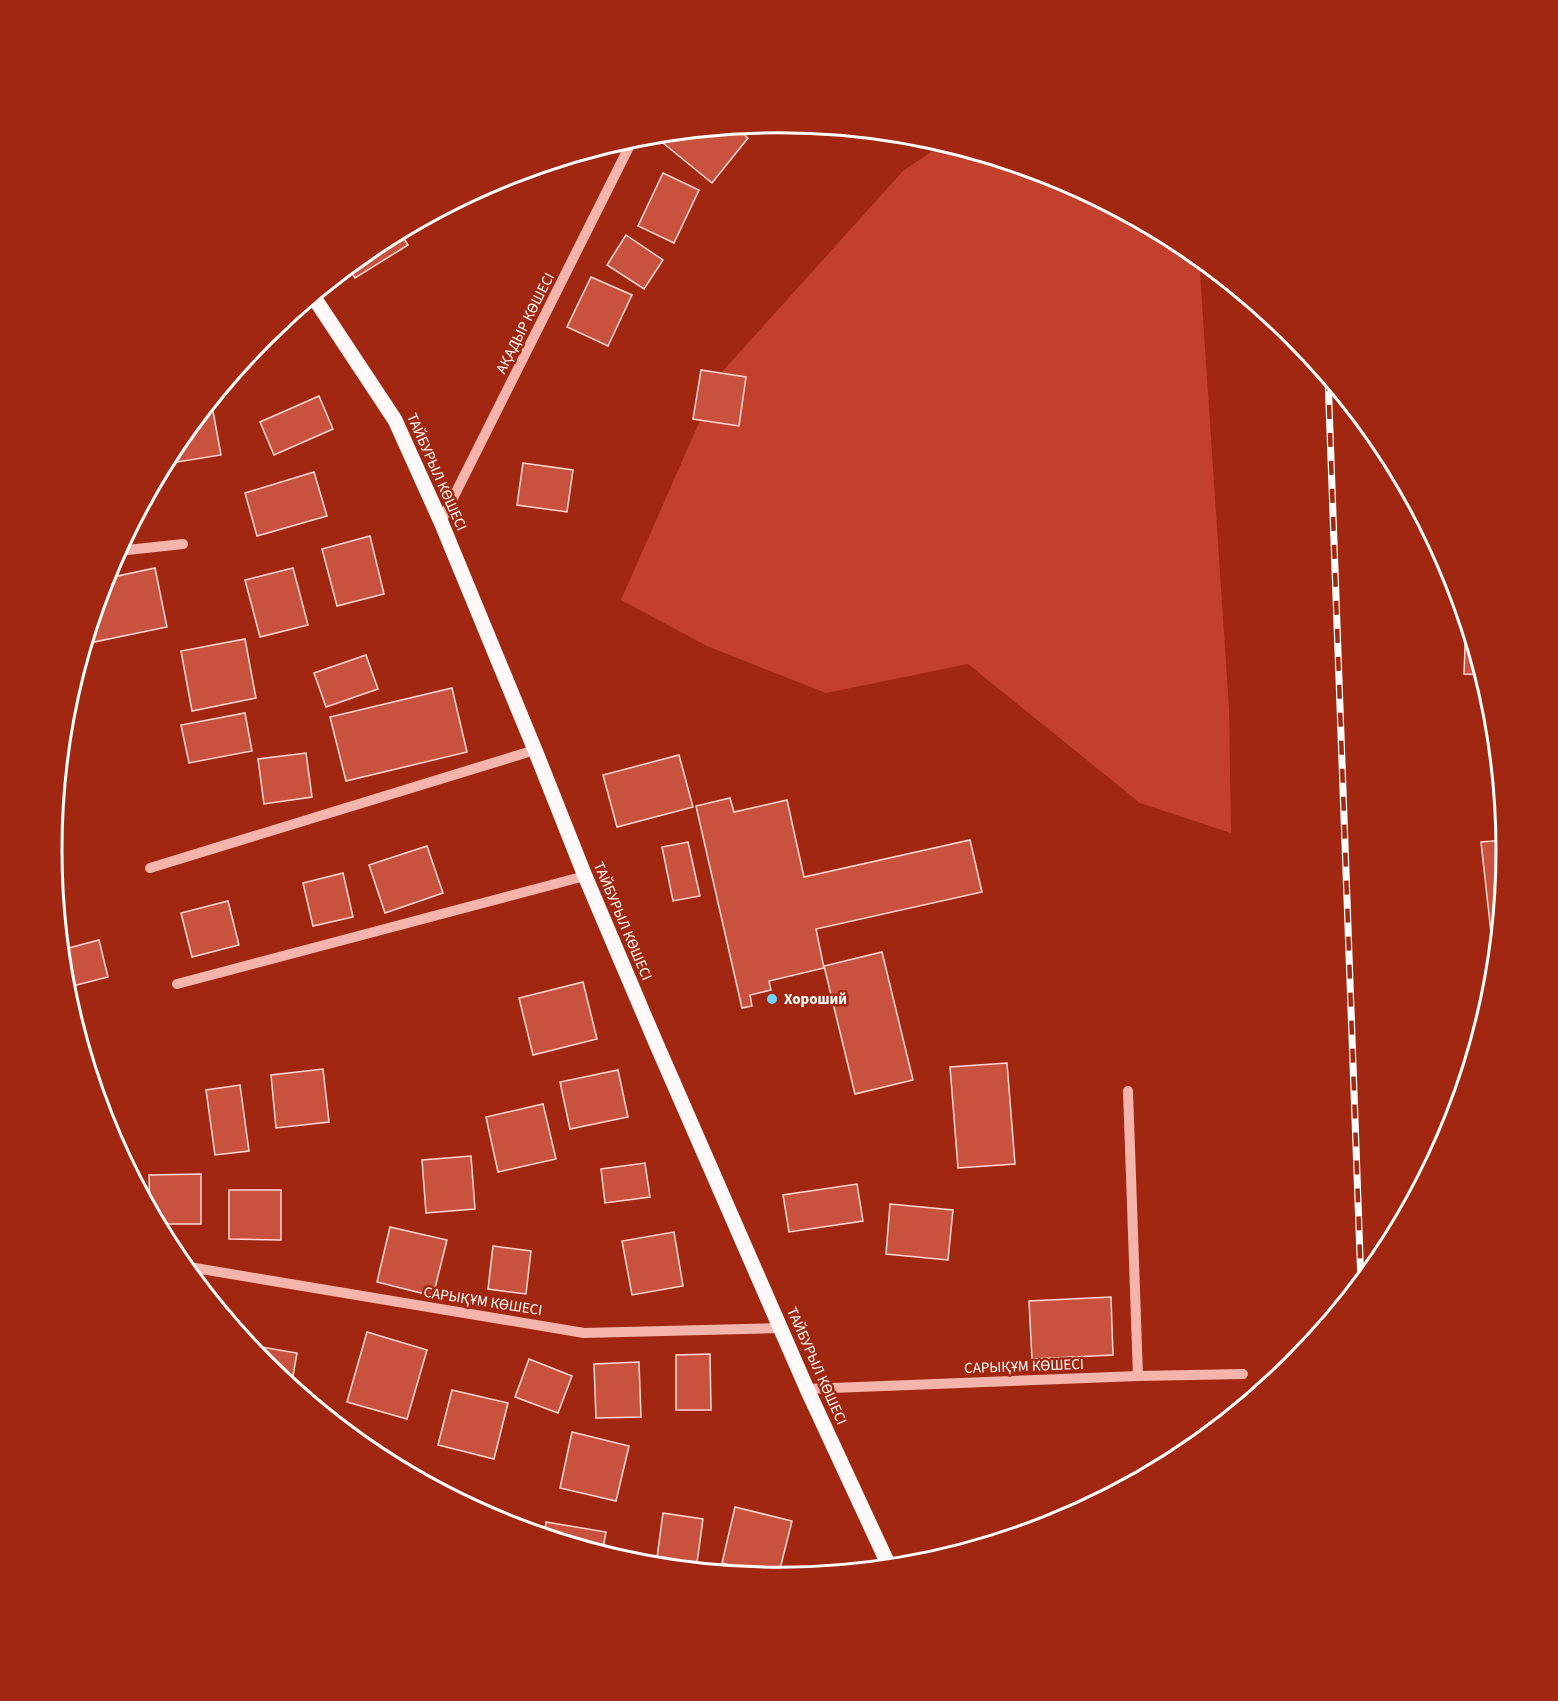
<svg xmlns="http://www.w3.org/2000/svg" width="1558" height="1701" font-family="'Source Sans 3',sans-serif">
<rect width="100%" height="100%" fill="#a12711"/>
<path fill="#c2402c" d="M944 143 1058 178 1184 245 1199 258 1229 708 1231 833 1140 803 968 664 826 693 707 646 621 600 721 373 903 171Z"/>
<g fill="#c9523f" stroke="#fed9d4" stroke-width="1.5">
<path d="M734 127 748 138 712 183 663 143 671 133Z"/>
<path d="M663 173 699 190 674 243 638 226Z"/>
<path d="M400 232 408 245 355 278 348 267 375 245Z"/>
<path d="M626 235 663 260 644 289 607 265Z"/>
<path d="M591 277 632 295 608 346 567 327Z"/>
<path d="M701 370 746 377 739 426 693 419Z"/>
<path d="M319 396 333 429 274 455 260 422Z"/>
<path d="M211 400 221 455 171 463 169 454 174 446Z"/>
<path d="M523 463 573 470 567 512 517 505Z"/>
<path d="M314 472 327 516 257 536 245 493Z"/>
<path d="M370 536 384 594 337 606 322 549Z"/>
<path d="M155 568 167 627 94 642 90 625 104 579Z"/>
<path d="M293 568 308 625 260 637 245 580Z"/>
<path d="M1466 621 1483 675 1464 674Z"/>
<path d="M245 639 256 698 192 711 181 651Z"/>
<path d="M366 655 378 689 326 707 314 673Z"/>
<path d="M452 688 467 752 346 781 330 717Z"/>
<path d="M71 690 74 703 66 705Z"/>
<path d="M245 713 252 751 189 763 181 725Z"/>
<path d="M306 753 312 797 264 804 258 759Z"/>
<path d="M679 755 693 807 617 827 603 775Z"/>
<path d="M730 798 734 812 787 800 804 877 970 840 982 892 816 929 824 968 769 981 771 990 750 995 752 1006 742 1008 696 806Z"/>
<path d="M1506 840 1507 851 1495 969 1481 842Z"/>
<path d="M688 842 700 896 673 901 662 847Z"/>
<path d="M427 846 443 893 385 913 369 865Z"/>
<path d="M343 873 353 917 313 926 303 883Z"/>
<path d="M228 901 239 945 192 957 181 913Z"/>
<path d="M99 940 108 977 65 988 61 950Z"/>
<path d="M882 952 913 1080 855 1094 824 966Z"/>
<path d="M583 982 597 1039 533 1055 519 998Z"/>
<path d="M1007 1063 1015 1164 958 1168 950 1067Z"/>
<path d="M323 1069 329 1122 276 1128 271 1075Z"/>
<path d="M618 1070 628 1117 570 1129 560 1082Z"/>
<path d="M240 1085 249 1151 215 1155 206 1090Z"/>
<path d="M543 1104 556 1159 498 1172 486 1117Z"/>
<path d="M471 1156 475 1209 426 1213 422 1160Z"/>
<path d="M645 1163 650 1197 605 1203 601 1169Z"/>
<path d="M201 1174V1224H157L150 1210 149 1175Z"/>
<path d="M857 1184 863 1221 789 1232 783 1195Z"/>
<path d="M229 1190H281V1240L229 1239Z"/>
<path d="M890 1204 953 1210 948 1260 886 1254Z"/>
<path d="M390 1227 447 1240 433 1296 377 1282Z"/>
<path d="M674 1232 683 1286 632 1295 622 1241Z"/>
<path d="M493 1246 531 1251 526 1294 488 1289Z"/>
<path d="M1111 1297 1113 1355 1032 1359 1029 1301Z"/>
<path d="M367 1332 427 1350 407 1419 347 1402Z"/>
<path d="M250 1345 297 1353 291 1387 264 1365 250 1348Z"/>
<path d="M710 1354 711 1410H676V1355Z"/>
<path d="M529 1359 572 1376 558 1413 515 1397Z"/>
<path d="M639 1362 641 1417 596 1418 594 1364Z"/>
<path d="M452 1390 508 1403 494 1459 438 1445Z"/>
<path d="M572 1432 629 1446 616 1501 560 1488Z"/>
<path d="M735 1507 792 1521 778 1577 722 1563Z"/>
<path d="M663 1513 703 1519 696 1570 656 1565Z"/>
<path d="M546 1522 606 1532 602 1554 544 1536Z"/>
</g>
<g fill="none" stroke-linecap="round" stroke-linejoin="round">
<g stroke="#f5b4ab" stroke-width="10">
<path d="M441 522 634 137"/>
<path d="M118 551 183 544"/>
<path d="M150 868 535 750"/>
<path d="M177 984 585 876"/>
<path d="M1477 1044 1478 1041"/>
<path d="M1128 1091 1138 1376"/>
<path d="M183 1266 584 1333 780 1328"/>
<path d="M807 1389 1138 1376 1243 1374"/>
</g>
<path stroke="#fffaf9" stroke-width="15" d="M313 296 395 420 441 522 535 750 585 876 656 1043 807 1389 890 1568"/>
<defs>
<path id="rail" d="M1328 377 1361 1284"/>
</defs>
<use href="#rail" stroke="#fff" stroke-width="7"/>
<use href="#rail" stroke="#a12711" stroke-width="4.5" stroke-dasharray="14" stroke-linecap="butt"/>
</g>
<circle fill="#6fd4ff" stroke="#a12711" stroke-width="2" cx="772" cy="999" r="6"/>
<g text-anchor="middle" stroke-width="5" stroke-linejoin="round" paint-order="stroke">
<g font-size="15" fill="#fff" stroke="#a12711">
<text transform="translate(525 323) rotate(-63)" y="5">АҚАДЫР КӨШЕСІ</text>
<text transform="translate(437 472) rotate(66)" y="5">ТАЙБУРЫЛ КӨШЕСІ</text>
<text transform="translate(623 921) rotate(67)" y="5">ТАЙБУРЫЛ КӨШЕСІ</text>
<text transform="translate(483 1301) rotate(9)" y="5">САРЫҚҰМ КӨШЕСІ</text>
<text transform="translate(817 1366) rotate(66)" y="5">ТАЙБУРЫЛ КӨШЕСІ</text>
<text transform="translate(1024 1366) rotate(-2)" y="5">САРЫҚҰМ КӨШЕСІ</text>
</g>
<g font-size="15" font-weight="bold" fill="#fff" stroke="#a12711" text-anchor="start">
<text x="784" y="1004">Хороший</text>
</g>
</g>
<path d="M0 0H1558V1701H0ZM62 850a717 717 0 1 1 1434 0a717 717 0 1 1-1434 0Z" fill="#a12711" fill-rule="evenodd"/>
<path fill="none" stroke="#fff" stroke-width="3" d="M62 850a717 717 0 1 1 1434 0a717 717 0 1 1-1434 0Z"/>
</svg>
